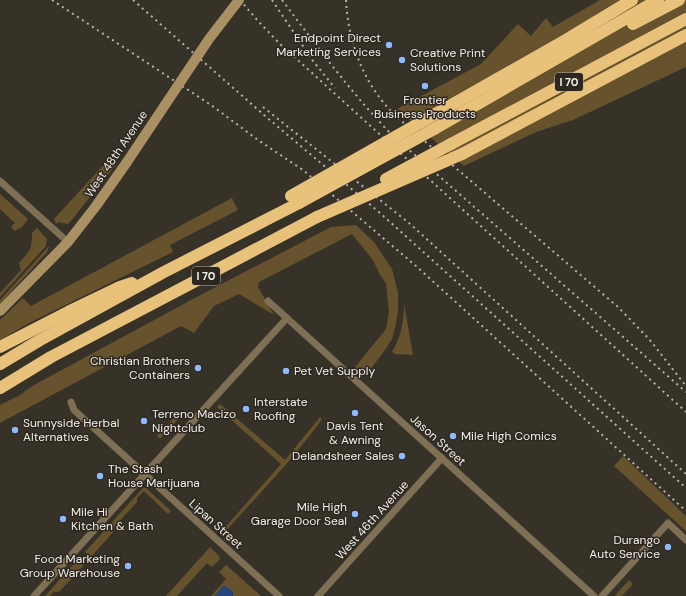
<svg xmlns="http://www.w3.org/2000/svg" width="686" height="596" font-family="'DM Sans',sans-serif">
<rect width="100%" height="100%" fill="#373228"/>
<g fill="#66522c">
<path d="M600 0H686V67L573 120 536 132 464 166 397 109 481 64 518 24 531 36 546 18 553 27Z"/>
<path d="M109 159 116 165 70 222 68 224 58 222 56 224 54 219Z"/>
<path d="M0 194 28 219 22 227 15 231 11 227 15 223 0 209Z"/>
<path d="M232 198 238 210 170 245 173 252 29 323 0 340V320L22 299H24L31 306Z"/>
<path d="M356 225 374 242 392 269 398 293V310L396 324 392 339 383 353 365 376 355 367 386 329 389 312 386 283 380 275 373 260 352 234 259 282 258 287 274 315 239 294 214 306 194 333 181 326 0 423V405L22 394 26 390 36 384 191 300 331 227Z"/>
<path d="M37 228 47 239 46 246 0 297V293L21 270 19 263C30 250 32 250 32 233Z"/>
<path d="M49 246 47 252 0 304V300Z"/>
<path d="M404 304 413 355 395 354 392 352C401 337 404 322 404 304Z"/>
<path d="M220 404 285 460 316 422 320 417 322 419C293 460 257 496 223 534L221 532 281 464 217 407Z"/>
<path d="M176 415 179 418 160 439 157 436Z"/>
<path d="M623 456 686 516V531L614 466Z"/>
<path d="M143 488H146L171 511 168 514 144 491 137 498V502L112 529 114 531 91 557 85 552Z"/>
<path d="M210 547 219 556 220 559 212 567 207 563 177 596H166Z"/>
<path d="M78 559 84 565 59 592 58 591 56 593 54 591 50 596H45Z"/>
<path d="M226 565 261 596H233V592L223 586 215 596H211L226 579 219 572Z"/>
<path d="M629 580 633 584 622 596H617L615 595Z"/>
</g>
<path fill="#26457c" d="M223 586C229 587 232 590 233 596H215Z"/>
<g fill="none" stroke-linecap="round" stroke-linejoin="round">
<g stroke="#7f6f54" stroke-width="7">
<path d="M0 181 68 242"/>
<path d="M268 301 594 596"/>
<path d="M71 402 74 410 279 596"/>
<path d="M34 596 287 318"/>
<path d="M318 596 442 458"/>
<path d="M602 596 668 523 686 540"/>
</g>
<path stroke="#a99164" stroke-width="10" d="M0 311 68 242 96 206 127 162"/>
<g stroke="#e8c27a" stroke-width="12">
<path d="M633 24 679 0"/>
<path d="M425 120 566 40 632 0"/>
<path d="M434 129 658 0"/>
<path d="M451 144 686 19"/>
<path d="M462 154 686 35"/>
<path d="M0 347 68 312 120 287 132 283"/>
<path d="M0 364 40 340 164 272 299 203"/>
<path d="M0 388 51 357 317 217"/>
</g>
<g stroke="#b7b3ac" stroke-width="2" stroke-dasharray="2 4" stroke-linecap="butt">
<path d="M52 0 211 105 258 140 303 170 416 266 686 511"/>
<path d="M133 0 264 115 380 213 686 488"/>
<path d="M240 0 258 21 280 44 686 412"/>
<path d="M272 0 313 61 335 88"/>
<path d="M282 0C317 46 351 93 392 135L686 392"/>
<path d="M346 0C348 40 362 80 390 110 398 118 406 125 415 133L618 307 649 339 686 386"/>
<path d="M263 107 409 223 686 474"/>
</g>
<path stroke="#a99164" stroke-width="10" d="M127 162 209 39 239 0"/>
<g stroke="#e8c27a" stroke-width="12">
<path d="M386 179 451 144"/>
<path d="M291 196 425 120"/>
<path d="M299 203 434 129"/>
<path d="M317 217 462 154"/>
</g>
</g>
<g fill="#90b8fd" stroke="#2d281f" stroke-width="1.5">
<circle cx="389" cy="45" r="4"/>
<circle cx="402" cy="60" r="4"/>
<circle cx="425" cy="86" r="4"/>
<circle cx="198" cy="368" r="4"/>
<circle cx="286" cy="371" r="4"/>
<circle cx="246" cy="409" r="4"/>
<circle cx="355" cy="413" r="4"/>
<circle cx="144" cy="421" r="4"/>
<circle cx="15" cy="430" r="4"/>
<circle cx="453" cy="436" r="4"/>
<circle cx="402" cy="456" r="4"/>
<circle cx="100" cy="476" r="4"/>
<circle cx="355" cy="514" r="4"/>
<circle cx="63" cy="519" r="4"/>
<circle cx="668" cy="547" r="4"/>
<circle cx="128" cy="566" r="4"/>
</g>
<g text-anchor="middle" stroke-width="3" stroke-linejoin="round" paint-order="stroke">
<g fill="#2d281f" stroke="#b7b3ac" stroke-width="1">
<rect x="555" y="73" width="28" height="18" rx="3"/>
<rect x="192" y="267" width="28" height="18" rx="3"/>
</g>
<g font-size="11" font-weight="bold" fill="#f2eee8">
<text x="569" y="86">I 70</text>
<text x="206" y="280">I 70</text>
</g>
<g font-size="12" fill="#f2eee8" stroke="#2d281f" text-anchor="start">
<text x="381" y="42" text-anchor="end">Endpoint Direct<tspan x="381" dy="14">Marketing Services</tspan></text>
<text x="410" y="57">Creative Print<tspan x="410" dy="14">Solutions</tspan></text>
<text x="425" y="104" text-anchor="middle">Frontier<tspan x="425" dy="14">Business Products</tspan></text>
<text x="190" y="365" text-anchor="end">Christian Brothers<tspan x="190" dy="14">Containers</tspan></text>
<text x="294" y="375">Pet Vet Supply</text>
<text x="254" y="406">Interstate<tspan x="254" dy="14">Roofing</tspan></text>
<text x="152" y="418">Terreno Macizo<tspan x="152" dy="14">Nightclub</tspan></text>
<text x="23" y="427">Sunnyside Herbal<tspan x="23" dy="14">Alternatives</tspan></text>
<text x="355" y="430" text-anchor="middle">Davis Tent<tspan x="355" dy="14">&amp; Awning</tspan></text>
<text x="461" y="440">Mile High Comics</text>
<text x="394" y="460" text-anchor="end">Delandsheer Sales</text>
<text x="108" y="473">The Stash<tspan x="108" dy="14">House Marijuana</tspan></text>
<text x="347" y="511" text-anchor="end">Mile High<tspan x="347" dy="14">Garage Door Seal</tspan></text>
<text x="71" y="516">Mile Hi<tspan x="71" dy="14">Kitchen &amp; Bath</tspan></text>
<text x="660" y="544" text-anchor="end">Durango<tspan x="660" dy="14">Auto Service</tspan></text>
<text x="120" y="563" text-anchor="end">Food Marketing<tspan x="120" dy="14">Group Warehouse</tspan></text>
</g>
<g font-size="12" fill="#f2eee8" stroke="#2d281f">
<text transform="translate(116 154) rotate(-56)" y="4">West 48th Avenue</text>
<text transform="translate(438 440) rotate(42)" y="4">Jason Street</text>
<text transform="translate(372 520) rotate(-48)" y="4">West 46th Avenue</text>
<text transform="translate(216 524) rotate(42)" y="4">Lipan Street</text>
</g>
</g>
</svg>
